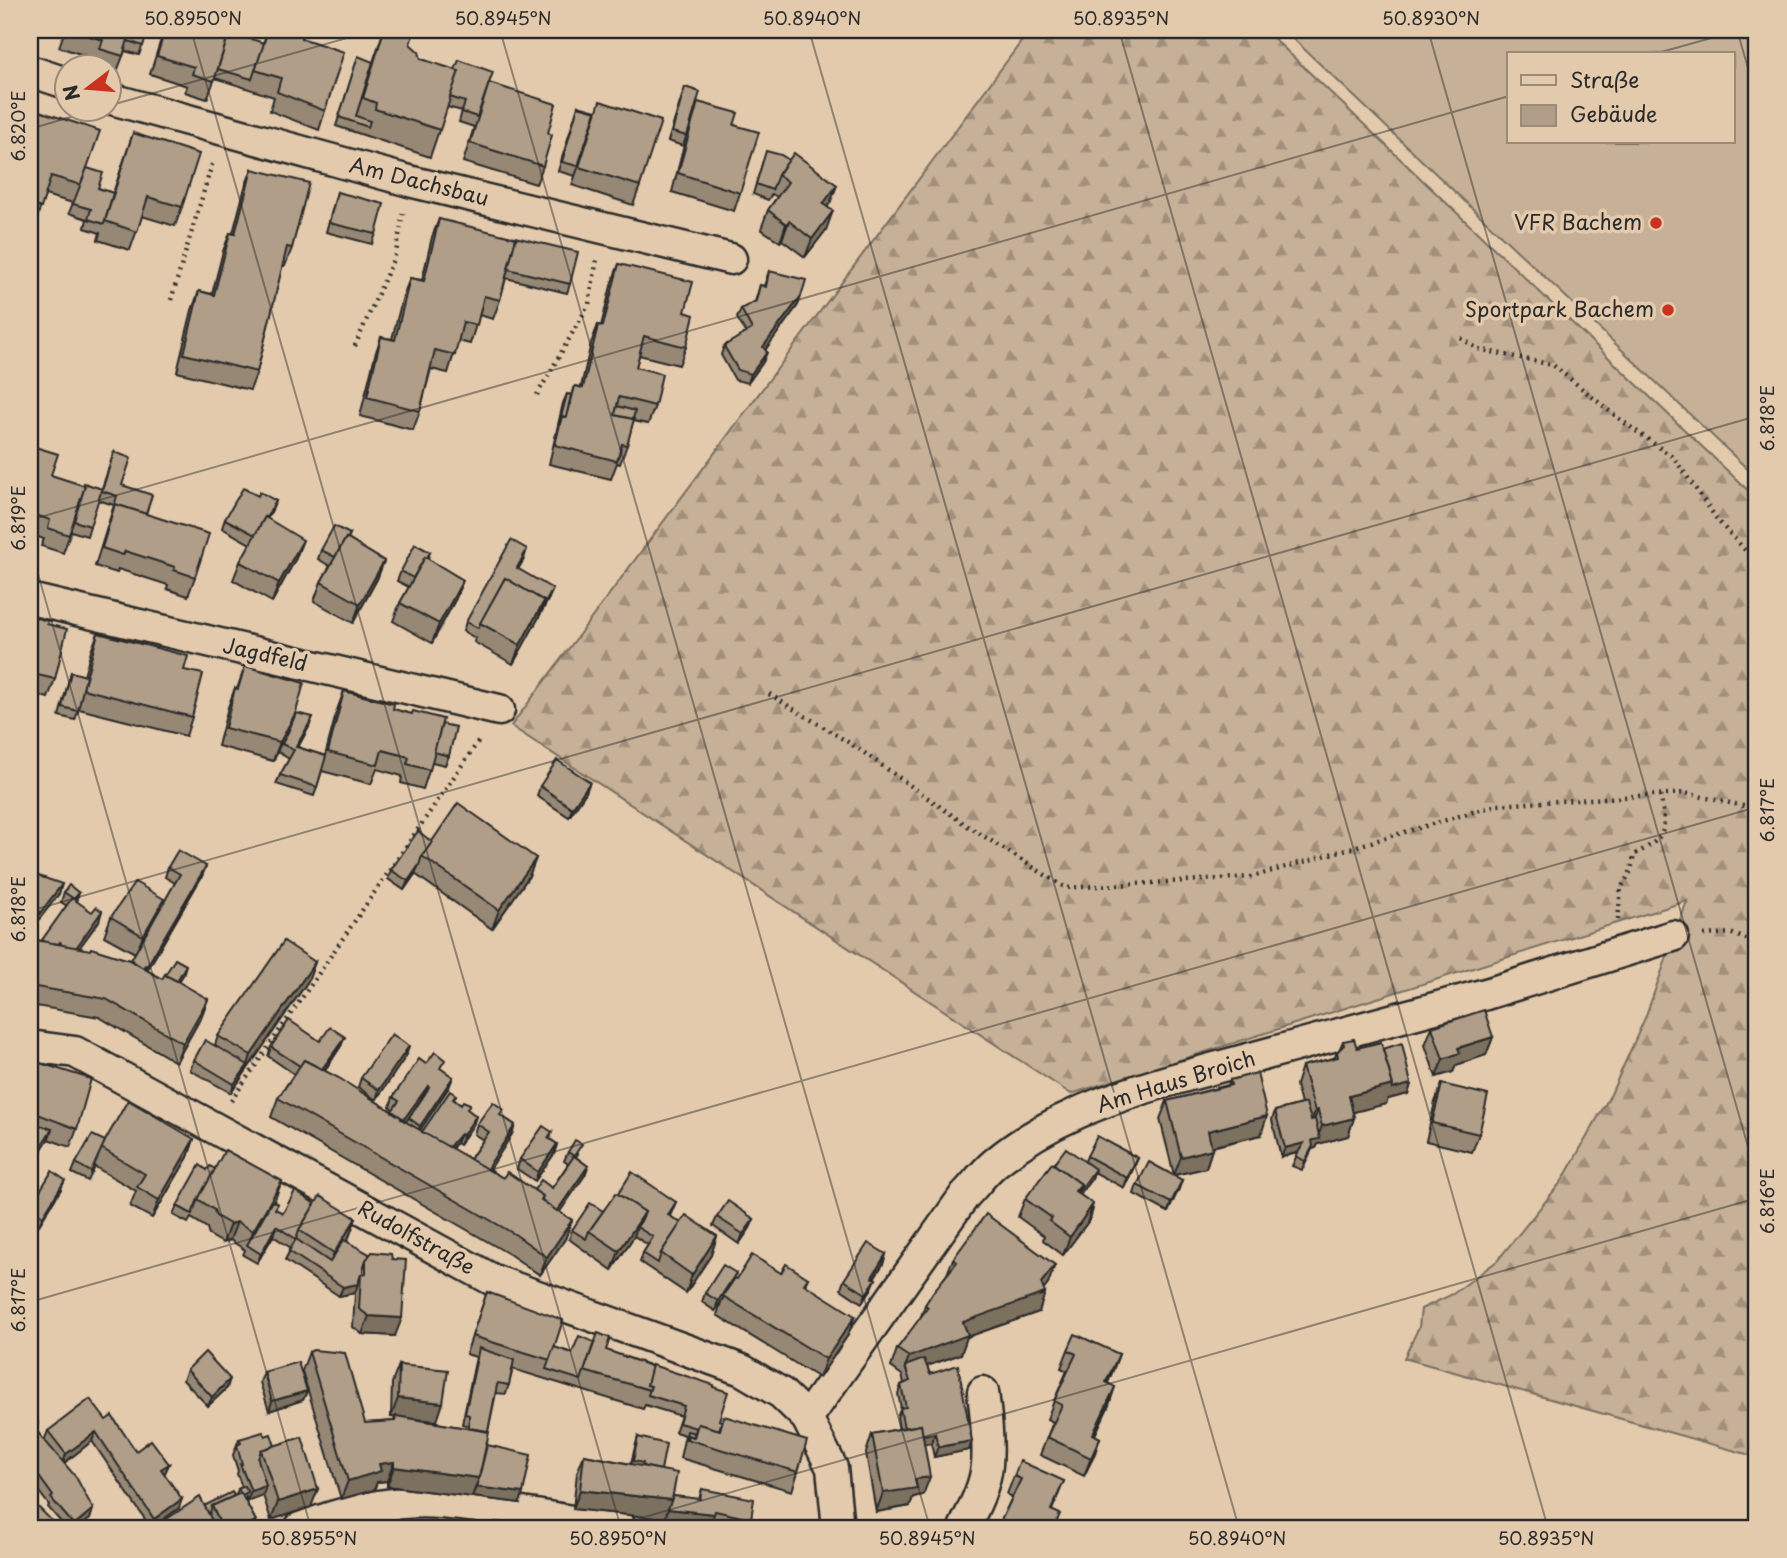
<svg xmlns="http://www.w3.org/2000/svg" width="1787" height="1558" font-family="'Playpen Sans',sans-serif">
<defs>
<pattern id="forest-firs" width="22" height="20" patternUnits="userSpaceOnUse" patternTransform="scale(1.75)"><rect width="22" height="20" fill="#c6b097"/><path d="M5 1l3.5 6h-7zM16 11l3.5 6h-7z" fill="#a18f7b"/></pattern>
</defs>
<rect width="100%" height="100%" fill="#e4caac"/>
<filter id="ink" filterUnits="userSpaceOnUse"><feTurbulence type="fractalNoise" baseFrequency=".0143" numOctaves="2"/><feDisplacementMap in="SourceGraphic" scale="14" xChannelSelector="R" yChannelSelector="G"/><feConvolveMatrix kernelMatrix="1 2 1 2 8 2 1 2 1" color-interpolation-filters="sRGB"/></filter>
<g filter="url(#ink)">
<path fill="url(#forest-firs)" stroke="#786e61" stroke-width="2" d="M1030 30H1265L1757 499V1457L1404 1358 1419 1327 1421 1309 1453 1294 1497 1261 1562 1181 1611 1094 1645 1018 1687 901 1071 1094 511 726Z"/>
<path fill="#c6b097" stroke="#786e61" stroke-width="2" fill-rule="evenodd" d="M1284 30H1757V478ZM1509 54H1733V142H1509Z"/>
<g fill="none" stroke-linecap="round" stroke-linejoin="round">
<defs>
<g id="minor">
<path d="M30 71 66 83"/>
<path d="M108 98 409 181 731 259"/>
<path d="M30 599 499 710"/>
<path d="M30 1046 75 1052 493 1280 742 1370 781 1393 807 1418 832 1468 838 1528"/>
<path d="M807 1418 965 1195C975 1185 984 1172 995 1163 1047 1120 1107 1099 1171 1080L1486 994 1673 936"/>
<path d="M300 1528C344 1511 393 1499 441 1503 501 1508 561 1520 621 1528"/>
<path d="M964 1528C973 1509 985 1487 987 1465 989 1441 986 1416 983 1392"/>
</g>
</defs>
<use href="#minor" stroke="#2b2b2b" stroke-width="35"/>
<g stroke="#2b2b2b" stroke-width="4.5" stroke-dasharray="2 5" stroke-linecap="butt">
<path d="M171 300 213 161"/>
<path d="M1461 338 1478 349 1553 365 1618 418 1674 458 1719 522 1757 563"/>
<path d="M355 346 396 253 403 213"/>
<path d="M537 395 589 304 597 259"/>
<path d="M769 694 856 747 966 825 1066 888 1252 877 1497 805 1685 793 1757 809"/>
<path d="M1618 920 1621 888 1631 871 1634 855C1668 836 1667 831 1660 794"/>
<path d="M1704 935 1730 933 1757 943"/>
<path d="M231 1101 480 739"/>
</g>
<use href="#minor" stroke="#e4caac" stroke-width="30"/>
</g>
<g fill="#978875" stroke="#2b2b2b" stroke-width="2">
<path d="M65 30H217L263 43 268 30H303L301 38 325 111 319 130 270 111 274 97 215 78 207 99 185 92 187 86 150 74 163 33 162 36 148 31 139 55 125 51 116 74 108 72V66H94L96 59 59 47Z"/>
<path d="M384 30 410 44 421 59 489 83 548 133 543 166 536 184 463 162 474 127 459 122 462 111 447 107 430 157 336 126 355 66 373 62Z"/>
<path d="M682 96 696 107 734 125 740 193 734 211 672 192 686 137 683 146 668 141Z"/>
<path d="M578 106 640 186 633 205 572 185 578 168 575 176 558 171Z"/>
<path d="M39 111 85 173 98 188 113 193 133 133 182 207 175 226 142 216 130 250 98 240 100 233 85 228 87 219 69 213 73 203 45 195 34 226 30 225V137Z"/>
<path d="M789 160 837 185 830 203 827 207 826 230 805 257 782 240 780 242 761 229 768 210 777 197 772 194 768 200 753 194 763 161Z"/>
<path d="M252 169 292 248 285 266H282L257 372 250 390 177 372 192 310 199 291 212 294 223 251 230 233H233L245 187Z"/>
<path d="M337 192 376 234 372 244 326 232Z"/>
<path d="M439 219 570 284 567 293 506 278 500 300 493 319 479 315 470 344 458 341 448 373 431 369 420 411 413 430 360 416 375 355 381 337 392 339 403 296 410 278 422 280 432 237Z"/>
<path d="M619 264 685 312 686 347 679 365 639 355 636 367 655 406 648 424 633 421 627 445 620 464 617 463 611 479 549 464 563 403 567 394 571 395 575 386 581 387 591 343 598 325 601 326 612 282Z"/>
<path d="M769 271 801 296 798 305 765 350 767 352 763 362 748 383 735 380 721 355 724 346 746 333 737 318 741 309 755 302 760 285 764 286Z"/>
<path d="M114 452 122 485 146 514 195 577 188 596 167 589 168 585 118 569 117 573 95 566 114 505 98 500Z"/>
<path d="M30 454 51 475 90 526 87 536 71 531 63 553 41 546 44 539 30 534Z"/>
<path d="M258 496 276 501 267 519 296 558 272 602 233 580 240 562 250 544 222 528 225 519Z"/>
<path d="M350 534 348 539 384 561 377 579 353 623 314 601 321 582 330 566 318 559 321 550Z"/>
<path d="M430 552 428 559 463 580 456 598 432 643 393 621 400 603 409 587 397 581 401 571Z"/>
<path d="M524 559 518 569 549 598 513 664 474 642 475 638 463 631 466 622Z"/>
<path d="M30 616 47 624 55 679 48 698 30 693Z"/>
<path d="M98 633 184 670 192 717 186 736 79 709 75 720 59 716 71 672 84 676 91 651Z"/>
<path d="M245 666 309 727 298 747 325 756 337 710 344 691 393 709 442 724 449 756 445 765 432 762 423 789 401 783 402 776 377 769 371 784 322 771 314 796 276 784 280 775 289 759 278 752 273 761 218 746 228 707 235 688 237 689Z"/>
<path d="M540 786 586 792 569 817 537 796Z"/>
<path d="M432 842 536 858 529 876 492 929 415 874 404 890 388 879 391 870Z"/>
<path d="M206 866 202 876 147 970 162 979 183 975 178 982 208 999 201 1017 176 1062 99 1017 30 1005V939L42 941 67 906 61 902 64 892 79 893 76 901 99 921 79 948 131 960 135 953 104 936 111 917 160 910 175 883 165 877 168 867Z"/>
<path d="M315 962 308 981 231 1093 190 1070 194 1060 215 1045 218 1036Z"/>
<path d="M1432 1027 1493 1037 1486 1055 1456 1065 1453 1072 1436 1077 1425 1045Z"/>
<path d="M320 1041 341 1046 325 1071 392 1111 393 1109 390 1107 393 1097 426 1064 442 1070 453 1077 449 1087 420 1130 422 1132 456 1095 454 1100 476 1116 473 1125 459 1145 456 1143 452 1149 470 1159 483 1140 474 1134 477 1124 502 1116 515 1125 512 1134 490 1169 492 1172 503 1178 534 1190 552 1188 568 1164 564 1161 568 1152 578 1154 576 1157 588 1166 585 1175 559 1212 572 1220 565 1239 540 1275 509 1254 271 1117 278 1098 294 1074 268 1056 271 1047Z"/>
<path d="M1343 1041 1357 1048 1383 1049 1411 1084 1408 1094 1388 1099 1386 1104 1353 1112 1354 1118 1348 1136 1318 1144 1316 1148 1312 1149 1302 1170 1292 1166 1298 1153 1281 1157 1272 1120 1275 1111 1301 1104 1296 1085 1302 1066 1334 1058 1337 1052 1340 1048Z"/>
<path d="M406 1056 376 1100 358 1087 361 1078Z"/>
<path d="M30 1060 77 1129 70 1147 48 1139 42 1148 39 1158 30 1172Z"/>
<path d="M1230 1080 1261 1135 1212 1147V1149L1206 1168 1174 1175 1160 1119 1167 1101 1228 1085Z"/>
<path d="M1442 1084 1479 1134 1472 1152 1426 1141 1435 1102Z"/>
<path d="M552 1132 550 1139 557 1144 554 1154 535 1181 517 1169 520 1159Z"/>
<path d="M194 1139 188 1157 152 1218 130 1206 136 1191 95 1167 88 1181 72 1173 76 1163 105 1141Z"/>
<path d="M1087 1156 1138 1158 1134 1167 1124 1188 1094 1172 1092 1178 1080 1194 1093 1209 1090 1219 1063 1255 1043 1240 1044 1236 1018 1217 1025 1199 1054 1164 1085 1161Z"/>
<path d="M207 1170 275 1199 274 1202 276 1210 283 1213 315 1204 356 1218 349 1237 346 1241 369 1254 395 1336 362 1334 353 1327 355 1293 339 1296 285 1260 291 1248 273 1236 257 1263 243 1255 245 1250 230 1240 223 1243 209 1235 207 1228 191 1218 188 1223 173 1215 177 1206Z"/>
<path d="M1182 1180 1168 1212 1134 1194 1137 1185Z"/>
<path d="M61 1189 39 1225 30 1219V1207Z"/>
<path d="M618 1194 676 1202 670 1216 681 1223 717 1236 711 1255 686 1293 640 1262 643 1253 648 1245 634 1236 612 1270 569 1239 572 1230 603 1211Z"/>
<path d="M717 1217 754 1219 750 1228 739 1244 713 1226Z"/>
<path d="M886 1254 883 1264 874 1278 872 1288 862 1303 841 1289 844 1280Z"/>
<path d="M953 1259 1048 1284 1044 1289 1039 1312 967 1337 961 1354 927 1366 930 1374 972 1441 969 1450 934 1457 931 1443 924 1444 923 1495 913 1497 910 1506 876 1512 866 1453 872 1434 899 1429 897 1417 901 1408 898 1394 901 1385 904 1383 902 1375 891 1367 897 1349 920 1319 925 1305 947 1274Z"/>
<path d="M781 1273 808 1278 805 1285 848 1335 819 1378 717 1315 722 1299 715 1311 702 1302 705 1293 737 1279Z"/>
<path d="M487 1292 554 1347 572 1353 606 1350 713 1387 719 1420 798 1472 792 1491 680 1458 685 1435 675 1432 681 1416 645 1405 643 1409 513 1369 506 1394 496 1393 488 1431 487 1445 520 1503 387 1486V1481L377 1482 374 1490 341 1499 302 1371 309 1352 365 1423 394 1421 395 1417H391L392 1383 399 1365 437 1421 419 1420 466 1428V1425L462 1424 476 1357 466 1354Z"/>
<path d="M1068 1350 1119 1354 1108 1383 1109 1405 1095 1435 1100 1438 1084 1476 1040 1455 1053 1422 1047 1419 1054 1401 1067 1371 1061 1368Z"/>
<path d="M187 1370 227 1388 208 1406 183 1380Z"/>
<path d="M264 1372 307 1391 303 1400 269 1411 260 1382Z"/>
<path d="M30 1414 38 1423 36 1430 44 1441 48 1431 106 1420 136 1451 169 1464 164 1474 179 1508 151 1528 92 1441 64 1463 93 1509 90 1519 78 1528H66L48 1507 49 1505 36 1488 30 1481Z"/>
<path d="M265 1436 275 1446 311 1507 271 1520 263 1495 247 1501 246 1497 245 1500 256 1521 253 1528H153L204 1506 236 1495 238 1489 242 1487 237 1474 238 1471 233 1455 239 1439Z"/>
<path d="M638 1437 673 1496 699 1499 702 1489 751 1519 748 1528 712 1521 711 1524 573 1509 577 1473 584 1455 631 1464 635 1447Z"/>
<path d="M1014 1476 1064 1481 1052 1510 1054 1528H998L1012 1497 1007 1494Z"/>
</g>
<g fill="#7b6f5f" stroke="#2b2b2b" stroke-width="2">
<path d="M837 185 830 203 816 222 823 204Z"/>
<path d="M833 211 826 230 805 257 812 239Z"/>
<path d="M789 221 782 240 780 242 786 224Z"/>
<path d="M801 296 798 305 760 357 763 347Z"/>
<path d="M767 352 763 362 748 383 751 374Z"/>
<path d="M276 501 272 510 252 545 256 536Z"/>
<path d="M303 540 296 558 272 602 279 583Z"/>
<path d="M527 549 524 559 513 578 517 568Z"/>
<path d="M384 561 377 579 353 623 360 604Z"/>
<path d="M463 580 456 598 432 643 439 624Z"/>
<path d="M553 589 549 598 538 619 541 610Z"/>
<path d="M544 601 538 619 513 664 520 645Z"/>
<path d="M296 712 289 730 282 744 281 743 273 761 280 742Z"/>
<path d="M313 717 309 727 293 756 296 747Z"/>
<path d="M590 782 586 792 569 817 572 808Z"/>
<path d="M536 858 529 876 492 929 499 910Z"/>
<path d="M419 865 415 874 404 890 408 881Z"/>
<path d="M206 866 202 876 144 976 147 966Z"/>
<path d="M62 884 59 894 30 931V926Z"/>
<path d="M164 899 157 918 136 954 143 936Z"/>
<path d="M102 911 99 921 66 966 69 956Z"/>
<path d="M315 962 308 981 231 1093 234 1084 248 1065 251 1055Z"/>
<path d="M186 965 183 975 173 991 176 982Z"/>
<path d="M208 999 201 1017 176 1062 183 1043Z"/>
<path d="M345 1037 341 1046 313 1087 317 1077Z"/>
<path d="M1493 1037 1486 1055 1456 1065 1453 1072 1436 1077 1443 1059 1458 1048Z"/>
<path d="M409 1046 406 1056 376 1100 379 1090Z"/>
<path d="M453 1077 449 1087 417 1135 420 1126Z"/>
<path d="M1411 1084 1408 1094 1388 1099 1386 1104 1342 1115 1349 1096 1393 1085Z"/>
<path d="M428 1086 424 1095 401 1129 404 1119Z"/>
<path d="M1318 1110 1311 1128 1308 1129 1315 1111Z"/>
<path d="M476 1116 473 1125 459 1145 463 1135Z"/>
<path d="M1267 1116 1261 1135 1201 1149 1208 1131Z"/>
<path d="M1354 1118 1348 1136 1318 1144 1316 1148 1312 1149 1302 1170 1312 1140 1317 1139 1322 1126Z"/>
<path d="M515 1125 512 1134 485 1177 488 1167Z"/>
<path d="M52 1129 49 1138 37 1157 40 1147Z"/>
<path d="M460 1134 456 1143 439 1163 443 1154Z"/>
<path d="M194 1139 188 1157 152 1218 159 1200Z"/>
<path d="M1304 1143 1300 1152 1281 1157 1285 1148Z"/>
<path d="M557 1144 554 1154 535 1181 538 1172Z"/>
<path d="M42 1149 39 1158 30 1172V1168Z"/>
<path d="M1212 1149 1206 1168 1174 1175 1181 1157Z"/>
<path d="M1138 1158 1134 1167 1124 1188 1127 1178Z"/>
<path d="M588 1166 585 1175 549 1228 552 1219Z"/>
<path d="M1095 1169 1092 1178 1074 1202 1075 1191 1081 1184 1077 1193Z"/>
<path d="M65 1180 61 1189 39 1225 43 1216Z"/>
<path d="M1182 1180 1179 1189 1168 1212 1171 1203Z"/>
<path d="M282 1181 275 1199 248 1246 253 1231Z"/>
<path d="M1093 1204 1087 1223 1063 1255 1070 1237Z"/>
<path d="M645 1212 639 1228 637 1227 634 1236 612 1270 619 1251Z"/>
<path d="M356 1218 349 1237 327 1271 334 1253Z"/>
<path d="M754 1219 750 1228 739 1244 743 1234Z"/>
<path d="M572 1220 565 1239 540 1275 547 1257Z"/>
<path d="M237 1222 230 1240 223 1243 230 1224Z"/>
<path d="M276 1226 273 1236 257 1263 261 1254Z"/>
<path d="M717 1236 711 1255 686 1293 692 1275Z"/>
<path d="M886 1254 883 1264 869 1286 872 1277Z"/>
<path d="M1055 1265 1048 1284 1039 1296 1045 1293 1039 1312 967 1337 961 1354 907 1373 905 1367 909 1357 963 1322 1041 1283Z"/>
<path d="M736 1273 733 1283 715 1311 718 1301Z"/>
<path d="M876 1279 872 1288 862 1303 866 1294Z"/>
<path d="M358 1284 355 1293 339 1296 343 1287Z"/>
<path d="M369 1316 402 1318 395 1336 362 1334Z"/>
<path d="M855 1316 848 1335 819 1378 826 1359Z"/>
<path d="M1119 1354 1112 1373 1099 1401 1106 1382Z"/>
<path d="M230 1379 227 1388 208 1406 212 1397Z"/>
<path d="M1115 1387 1109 1405 1086 1453 1093 1434Z"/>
<path d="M307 1391 303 1400 269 1411 272 1401Z"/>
<path d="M398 1398 443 1403 437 1421 391 1417Z"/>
<path d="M96 1432 92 1441 63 1464 66 1454Z"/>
<path d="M935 1433 931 1443 902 1446 905 1437Z"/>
<path d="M1100 1438 1094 1456 1084 1476 1091 1458Z"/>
<path d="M972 1441 969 1450 934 1457 938 1447Z"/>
<path d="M394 1462 387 1481 377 1482 374 1490 341 1499 348 1481 379 1464Z"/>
<path d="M169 1464 165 1473 157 1478 161 1469Z"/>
<path d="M394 1467 479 1478 472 1497 387 1486Z"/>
<path d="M930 1477 923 1495 913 1497 910 1506 876 1512 883 1493 915 1479Z"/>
<path d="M266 1486 263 1495 247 1501 251 1491Z"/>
<path d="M476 1487 523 1493 520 1503 472 1497Z"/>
<path d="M318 1489 311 1507 271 1520 278 1502Z"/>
<path d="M580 1490 672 1500 665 1519 573 1509Z"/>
<path d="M182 1499 179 1508 151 1528 154 1519Z"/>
<path d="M93 1509 90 1519 78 1528H73L74 1525Z"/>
<path d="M668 1509 714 1514 711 1524 665 1519Z"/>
<path d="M256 1521 253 1528H240Z"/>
</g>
<g fill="#b09e88" stroke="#2b2b2b" stroke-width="2">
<path d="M69 30H131L123 56 100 49 103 40Z"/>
<path d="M131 30H148L143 46 128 41Z"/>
<path d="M165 30H217L229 33 214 81 192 74 194 67 157 56Z"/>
<path d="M268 30H303L301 38 344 52 325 111 277 92 281 78 255 70Z"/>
<path d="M384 30H395L413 35 410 44 419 52 421 59 459 71 440 130 375 109 376 103 363 98Z"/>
<path d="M228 32 264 43 252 79 218 69 229 33Z"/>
<path d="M358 56 373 62 356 116 370 121 368 127 339 117Z"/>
<path d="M459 60 493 72 477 117 462 112 465 102 450 97 459 71 455 70Z"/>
<path d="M489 83 556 104 548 133 552 135 543 166 470 143Z"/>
<path d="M685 87 700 92 687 136 672 132Z"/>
<path d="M600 101 661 121 640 186 579 167Z"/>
<path d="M698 102 738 113 734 125 759 132 740 193 678 173Z"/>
<path d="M578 106 596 111 578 166 562 162Z"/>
<path d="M39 111 100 131 81 185 51 176 41 208 30 204V140Z"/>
<path d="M133 133 199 154 182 207 148 197 137 232 105 221Z"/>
<path d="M766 151 781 155 789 160 778 175 772 190 756 184Z"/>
<path d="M794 153 837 185 823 204 833 211 812 239 789 221 786 224 768 210 788 182 778 175Z"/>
<path d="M87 168 103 173 98 188 113 193 104 224 88 219 91 209 73 204Z"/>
<path d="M252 169 309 183 292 248 287 247 257 372 184 354 199 291 214 295 230 233 235 234Z"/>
<path d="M337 192 384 204 376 234 329 223Z"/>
<path d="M439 219 516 238 500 300 484 296 477 325 463 322 455 355 435 350 420 411 367 397 381 337 395 340 410 278 424 281Z"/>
<path d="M515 237 578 252 570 284 508 269 516 238Z"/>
<path d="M619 264 693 282 685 312 694 315 686 347 644 336 636 367 662 374 655 406 619 397 615 415 634 419 627 445 622 444 617 461 555 445 562 416 567 417 575 386 583 388 598 325 603 326Z"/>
<path d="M769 271 806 280 801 296 763 347 767 352 751 374 738 370 724 346 752 329 741 309 756 301 760 285 766 287Z"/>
<path d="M567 394 571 395 566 417 562 416 559 425Z"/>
<path d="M617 406 635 411 633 419 615 415Z"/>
<path d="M32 446 58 454 51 475 85 486 69 535 48 528 50 520 30 513V454Z"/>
<path d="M114 452 131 458 122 485 152 495 146 514 115 504 112 513 117 496 102 491Z"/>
<path d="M84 483 102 489 90 526 74 521 85 486 83 485Z"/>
<path d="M243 488 258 496 260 492 276 501 266 518 265 517 255 535 225 519Z"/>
<path d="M115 504 209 534 195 577 174 570 175 567 125 551 123 555 102 548Z"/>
<path d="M265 517 303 540 279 583 240 562Z"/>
<path d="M334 526 350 534 347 539 346 538 335 557 321 550Z"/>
<path d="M346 538 384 561 360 604 321 582Z"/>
<path d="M511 540 527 549 517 568 553 589 541 610 544 601 505 578 478 628 466 622Z"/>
<path d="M415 544 430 552 427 558 425 557 413 578 401 571Z"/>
<path d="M425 557 463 580 439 624 400 603Z"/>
<path d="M505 578 544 601 520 645 480 623Z"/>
<path d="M30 616 48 621 47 624 67 629 55 679 33 674 34 670 30 669Z"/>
<path d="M98 633 188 656 184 670 203 674 192 717 83 689Z"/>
<path d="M245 666 304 683 296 712 280 742 225 728 235 688 238 689Z"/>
<path d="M71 672 86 676 78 711 62 707Z"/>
<path d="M344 691 394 704 393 709 412 714 413 711 443 719 430 770 407 764 409 757 382 750 378 765 328 752Z"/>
<path d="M296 713 313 717 296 747 326 756 317 787 280 775 294 750 282 744 289 730Z"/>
<path d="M442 724 456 727 449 756 434 752Z"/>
<path d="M557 760 590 782 572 808 540 786Z"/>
<path d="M458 803 536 858 499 910 422 856Z"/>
<path d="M418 831 432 842 422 856 419 865 408 881 391 870Z"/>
<path d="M178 850 206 866 147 966 145 965 143 968 131 960 180 874 168 867Z"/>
<path d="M30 873 62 884 30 926Z"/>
<path d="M135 882 164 899 143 936 111 917Z"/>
<path d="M69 885 79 893 74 899 64 892Z"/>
<path d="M72 898 92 912 96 907 102 911 76 948 60 945 61 943 60 942 58 944 46 942 42 940Z"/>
<path d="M30 939 90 950 91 948 129 960 162 979 165 974 208 999 183 1043 106 999 30 986Z"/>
<path d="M284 941 315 962 251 1055 218 1036Z"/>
<path d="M175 959 186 965 177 981 165 975Z"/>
<path d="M1484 1010 1493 1037 1458 1048 1460 1053 1443 1059 1432 1027Z"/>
<path d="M289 1020 320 1041 330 1027 345 1037 322 1069 304 1060 300 1066 271 1047Z"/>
<path d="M392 1034 409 1046 379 1090 361 1078Z"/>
<path d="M1354 1039 1357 1048 1381 1042 1393 1085 1349 1096 1354 1118 1322 1126 1318 1110 1315 1111 1302 1066 1338 1057 1337 1052 1344 1045 1343 1041Z"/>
<path d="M205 1040 248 1065 234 1084 194 1060Z"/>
<path d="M1402 1043 1411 1084 1392 1089 1393 1085 1383 1049Z"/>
<path d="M435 1052 445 1060 440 1068 453 1077 420 1126 409 1118 429 1088 428 1086 404 1119 392 1111 399 1101 393 1097 419 1059 426 1064Z"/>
<path d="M30 1060 91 1079 77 1129 38 1114 37 1118 30 1115Z"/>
<path d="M304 1060 339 1078 402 1118 401 1119 503 1178 507 1172 543 1196 541 1200 572 1220 547 1257 516 1235 278 1098Z"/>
<path d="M1257 1073 1267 1116 1208 1131 1212 1149 1181 1157 1167 1101 1231 1085 1230 1080Z"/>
<path d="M1442 1084 1488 1095 1479 1134 1432 1123Z"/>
<path d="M450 1091 456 1095 453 1099 461 1105 463 1101 470 1104 467 1109 476 1116 463 1135 460 1134 449 1147 422 1132Z"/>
<path d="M128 1100 194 1139 159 1200 137 1187 145 1174 101 1148Z"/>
<path d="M493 1102 504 1110 500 1115 515 1125 488 1167 493 1171 492 1172 470 1159 489 1132 477 1124Z"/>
<path d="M1306 1103 1311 1120 1315 1119 1320 1139 1312 1140 1313 1146 1305 1161 1296 1156 1304 1143 1285 1148 1275 1111Z"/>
<path d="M34 1123 52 1129 40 1147 42 1149 30 1168V1131Z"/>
<path d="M543 1126 552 1132 548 1138 557 1144 538 1172 520 1159Z"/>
<path d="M92 1135 105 1141 91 1172 76 1163Z"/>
<path d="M1097 1136 1138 1158 1127 1178 1087 1156Z"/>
<path d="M575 1140 582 1144 574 1156 568 1152Z"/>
<path d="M1066 1148 1095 1169 1078 1193 1081 1184 1054 1164Z"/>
<path d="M225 1150 282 1181 253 1231 237 1222 230 1224 216 1216 214 1210 198 1199Z"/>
<path d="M574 1156 588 1166 557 1211 542 1200 543 1196 534 1190 541 1180 552 1188Z"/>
<path d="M1149 1162 1182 1180 1171 1203 1137 1185Z"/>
<path d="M1052 1163 1081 1184 1075 1191 1093 1204 1070 1237 1049 1221 1052 1218 1025 1199Z"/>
<path d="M200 1165 207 1170 210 1166 215 1169 198 1199 192 1214 177 1206Z"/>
<path d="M52 1171 65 1180 43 1216 30 1207Z"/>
<path d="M632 1172 676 1202 668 1215 681 1223 661 1253 658 1263 643 1253 653 1237 637 1227 641 1221 645 1212 618 1194Z"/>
<path d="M295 1191 315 1204 299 1230 296 1239 276 1226 261 1254 247 1245 272 1201 278 1204 275 1209 283 1213Z"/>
<path d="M616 1193 645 1212 619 1251 589 1231Z"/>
<path d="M320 1196 356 1218 334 1253 299 1230Z"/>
<path d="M728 1201 754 1219 743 1234 717 1217Z"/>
<path d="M590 1203 603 1211 589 1231 586 1239 572 1230Z"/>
<path d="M986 1214 1055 1265 1041 1283 1045 1293 963 1322 968 1335 909 1357 897 1349 928 1307 925 1305 933 1292 957 1262 953 1259Z"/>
<path d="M686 1215 717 1236 692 1275 661 1253Z"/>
<path d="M296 1239 330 1262 344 1240 369 1254V1257L366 1260 363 1269V1274H361L358 1284 343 1287 289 1251Z"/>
<path d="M868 1243 886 1254 872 1277 876 1279 866 1294 844 1280Z"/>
<path d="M372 1252 391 1254 392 1259 406 1260 402 1318 369 1316 359 1309 361 1274H366V1260Z"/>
<path d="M752 1255 781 1273 786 1264 808 1278 804 1284 855 1316 826 1359 723 1296 735 1278 737 1279Z"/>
<path d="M723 1265 736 1273 718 1301 705 1293Z"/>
<path d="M487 1292 563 1320 550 1360 472 1336Z"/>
<path d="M598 1333 610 1338 606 1350 653 1367 647 1385 651 1386 650 1390 584 1371Z"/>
<path d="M1075 1334 1119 1354 1106 1382 1115 1387 1093 1434 1100 1438 1091 1458 1047 1437 1062 1405 1054 1401 1076 1354 1068 1350Z"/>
<path d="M579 1336 594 1342 581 1380 546 1369 554 1347 572 1353Z"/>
<path d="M479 1348 514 1360 509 1385 498 1383 497 1385 488 1431 469 1428V1415L465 1414Z"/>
<path d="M313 1350 345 1353 365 1423 395 1421 396 1416 489 1432 479 1478 394 1467V1462L379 1464 381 1471 348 1481 309 1352Z"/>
<path d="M205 1352 230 1379 212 1397 187 1370Z"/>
<path d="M924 1359 930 1374 958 1365 972 1441 938 1447 935 1433 922 1435 921 1425 904 1428 900 1408 906 1407 901 1385 910 1381 905 1366Z"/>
<path d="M298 1362 307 1391 272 1401 264 1372Z"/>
<path d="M399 1365 448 1370 443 1403 398 1398Z"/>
<path d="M652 1365 714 1385 713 1387 728 1392 719 1420 722 1421 719 1430 698 1424 695 1433 696 1428 679 1423 684 1406 648 1395 651 1386 647 1385Z"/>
<path d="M90 1399 106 1420 112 1416 136 1451 151 1440 169 1464 161 1469 182 1499 154 1519 96 1432 66 1454 48 1431Z"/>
<path d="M31 1413 38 1423 33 1427 76 1477 93 1509 74 1525 51 1498 53 1496 40 1478 30 1468V1414Z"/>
<path d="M724 1416 807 1441 798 1472 686 1439 688 1435 694 1437 698 1424 720 1430Z"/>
<path d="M921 1425 930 1477 915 1479 917 1488 883 1493 872 1434Z"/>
<path d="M687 1431 695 1433 693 1437 688 1435 687 1439H685Z"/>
<path d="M263 1432 265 1436 271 1434 275 1446 261 1450 258 1459 266 1486 251 1491 240 1464H242L237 1445 241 1443 239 1439Z"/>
<path d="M302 1437 318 1489 278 1502 261 1450Z"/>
<path d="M638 1437 666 1444 661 1470 642 1466 643 1463 633 1461Z"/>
<path d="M487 1445 531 1455 523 1493 476 1487 479 1478Z"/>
<path d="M584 1455 677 1473 672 1500 580 1490Z"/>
<path d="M1020 1461 1064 1481 1051 1510 1060 1514 1054 1528H1002L998 1527 1021 1479 1014 1476Z"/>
<path d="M244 1486 248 1492 242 1495 238 1489Z"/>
<path d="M702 1489 754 1499 751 1519 715 1511 714 1514 668 1509 673 1496 700 1499Z"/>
<path d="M232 1492 234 1496 212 1506 209 1515 204 1506Z"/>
<path d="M241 1493 256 1521 240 1528H222L212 1506Z"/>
<path d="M200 1497 216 1528H153Z"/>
<path d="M30 1499 50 1519 62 1528H30Z"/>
<path d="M436 1522 439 1527 447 1528H427Z"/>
<path d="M496 1522 546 1528H496Z"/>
</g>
</g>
<path fill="none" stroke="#2b2b2b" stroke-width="2" stroke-opacity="0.45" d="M191 30 621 1528M500 30 930 1528M809 30 1239 1528M1119 30 1548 1528M1428 30 1757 1178M1737 30 1757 99M1654 54 1740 30M108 106 375 30M30 129 101 108M30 520 1509 96M30 546 311 1528M30 911 1757 416M30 1302 1757 807M606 1528 1757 1198"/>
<g fill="#c8321e" stroke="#e4caac" stroke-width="2.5">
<circle cx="1656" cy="223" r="7"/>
<circle cx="1668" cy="310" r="7"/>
</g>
<g text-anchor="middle" stroke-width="7" stroke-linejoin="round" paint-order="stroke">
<g font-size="21" fill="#2b2b2b" stroke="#e4caac">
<text transform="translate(419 182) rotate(14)" y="7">Am Dachsbau</text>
<text transform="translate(265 655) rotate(13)" y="7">Jagdfeld</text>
<text transform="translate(1176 1082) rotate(-17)" y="7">Am Haus Broich</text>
<text transform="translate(416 1238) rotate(29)" y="7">Rudolfstraße</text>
</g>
<g font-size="21" fill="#2b2b2b" stroke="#e4caac" text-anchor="end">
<text x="1642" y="230">VFR Bachem</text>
<text x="1654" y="317">Sportpark Bachem</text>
</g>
</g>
<rect width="1787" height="1558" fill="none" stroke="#e4caac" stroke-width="77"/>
<rect x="1507" y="52" width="228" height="91" fill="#e4caac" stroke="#9a8a78" stroke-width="2"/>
<rect x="1521" y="75" width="35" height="10" fill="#e4caac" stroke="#9a8a78" stroke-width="2"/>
<text x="1570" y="88" font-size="21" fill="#2b2b2b">Straße</text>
<rect x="1521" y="105" width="35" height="21" fill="#b09e88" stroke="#9a8a78" stroke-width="2"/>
<text x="1570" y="122" font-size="21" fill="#2b2b2b">Gebäude</text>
<g transform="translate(88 88) rotate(254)"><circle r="33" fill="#e4caac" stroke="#9a8a78" stroke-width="2"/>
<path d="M0-5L12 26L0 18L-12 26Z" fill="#c8321e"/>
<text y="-10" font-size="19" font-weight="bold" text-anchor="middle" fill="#2b2b2b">N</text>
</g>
<rect x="38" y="38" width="1710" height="1482" fill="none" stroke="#2b2b2b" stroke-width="2.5"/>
<g font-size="18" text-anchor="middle" fill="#2b2b2b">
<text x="193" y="25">50.8950°N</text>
<text x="503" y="25">50.8945°N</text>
<text x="812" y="25">50.8940°N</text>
<text x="1121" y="25">50.8935°N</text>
<text x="1431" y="25">50.8930°N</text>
<text transform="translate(19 126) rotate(-90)" y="6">6.820°E</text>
<text transform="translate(1768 418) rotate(-90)" y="6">6.818°E</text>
<text transform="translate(19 518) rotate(-90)" y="6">6.819°E</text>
<text transform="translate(1768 810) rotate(-90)" y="6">6.817°E</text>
<text transform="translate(19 909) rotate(-90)" y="6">6.818°E</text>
<text transform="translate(1768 1201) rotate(-90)" y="6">6.816°E</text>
<text transform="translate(19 1300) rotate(-90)" y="6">6.817°E</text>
<text x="309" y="1545">50.8955°N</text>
<text x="618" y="1545">50.8950°N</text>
<text x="927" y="1545">50.8945°N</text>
<text x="1237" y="1545">50.8940°N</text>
<text x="1546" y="1545">50.8935°N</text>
</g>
</svg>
